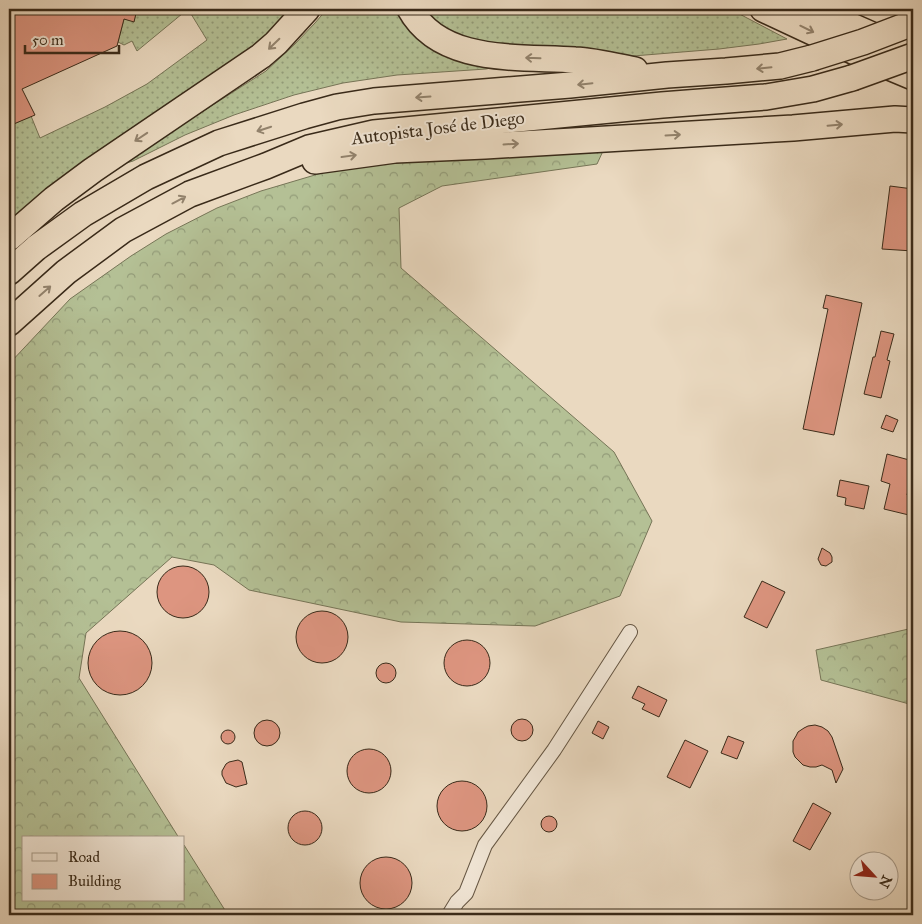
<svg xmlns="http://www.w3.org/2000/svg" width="922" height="924" font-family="'IM FELL Great Primer',serif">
<defs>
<pattern id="grass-dots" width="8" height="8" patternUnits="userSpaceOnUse" patternTransform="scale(1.25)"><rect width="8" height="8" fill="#b4c095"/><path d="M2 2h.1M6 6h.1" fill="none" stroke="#939c79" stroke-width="1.8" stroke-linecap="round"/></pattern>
<pattern id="forest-crowns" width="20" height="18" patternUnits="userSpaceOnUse" patternTransform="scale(1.25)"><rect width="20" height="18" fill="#b4c095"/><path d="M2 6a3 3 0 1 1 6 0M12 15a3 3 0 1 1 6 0" fill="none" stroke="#939c79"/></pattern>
</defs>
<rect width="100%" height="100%" fill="#ead9c0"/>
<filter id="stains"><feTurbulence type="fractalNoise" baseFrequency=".004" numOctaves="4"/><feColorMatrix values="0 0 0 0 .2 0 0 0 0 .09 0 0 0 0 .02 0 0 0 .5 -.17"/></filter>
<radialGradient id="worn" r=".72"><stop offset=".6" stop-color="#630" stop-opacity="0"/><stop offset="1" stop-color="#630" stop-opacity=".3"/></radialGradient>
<g fill="url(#grass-dots)" stroke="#767557">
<path d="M137 9H299L289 20 25 216 9 217V126L31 116 40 138 105 107 147 84 207 40 188 9 137 51 132 41 124 45 118 42 124 19 134 21Z"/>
<path d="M327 9H405L500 66 486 69 397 75 343 83 294 95 234 115 185 135 133 161 117 166 266 71 295 44 315 23Z"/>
<path d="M420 9H730L787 39 759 44 719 49 633 56H583L467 45Z"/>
</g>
<g fill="url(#forest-crowns)" stroke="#767557">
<path d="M603 151 597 164 442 186 399 208 401 268 614 452 652 521 620 596 535 626 401 622 249 590 214 565 172 557 86 633 79 678 179 838H24V900H184V845L228 915H9V364L70 299 131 256 166 234 217 208 261 191 362 161Z"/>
<path d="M913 628V705L821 680 816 650Z"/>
</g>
<g fill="#dd9580" stroke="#392a19">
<path d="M9 9H137L134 22 124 19 117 46 22 89 35 115 9 126Z"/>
<path d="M890 186 913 189V251L882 249Z"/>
<path d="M826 295 862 303 834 435 803 429 828 309 823 308Z"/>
<path d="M881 331 894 334 887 360 890 361 881 398 864 394 873 357H875Z"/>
<path d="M886 415 898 420 893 432 881 428Z"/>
<path d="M887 454 913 461V469L907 495 913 496V516L884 509 890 484 881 481Z"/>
<path d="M840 480 869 486 864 509 845 505 846 498 837 496Z"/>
<path d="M822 548 830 553 832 557V562L826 566 821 565 818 559Z"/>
<circle cx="183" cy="592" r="26"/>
<path d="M762 581 785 592 767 628 744 617Z"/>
<circle cx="322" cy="637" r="26"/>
<circle cx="120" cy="663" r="32"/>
<circle cx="467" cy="663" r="23"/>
<circle cx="386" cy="673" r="10"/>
<path d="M638 686 667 700 659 717 642 709 645 704 632 698Z"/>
<circle cx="522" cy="730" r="11"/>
<circle cx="267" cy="733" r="13"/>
<path d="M598 721 609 727 603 739 592 733Z"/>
<path d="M815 725 822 727 828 731 832 737 843 769 836 783 832 770 822 765 816 767H810L803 765 795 757 793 752V741L796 736 798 732 804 728 808 726Z"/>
<circle cx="228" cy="737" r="7"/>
<path d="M728 736 744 742 737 759 721 753Z"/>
<path d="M685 740 708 751 690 788 667 777Z"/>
<circle cx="369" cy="771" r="22"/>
<path d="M238 760 242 762 247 784 236 787 226 783 222 775V771L226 764 229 762Z"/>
<circle cx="462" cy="806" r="25"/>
<path d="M813 803 831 813 810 850 793 841Z"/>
<circle cx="305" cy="828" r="17"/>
<circle cx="549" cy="824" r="8"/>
<circle cx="386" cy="883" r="26"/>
</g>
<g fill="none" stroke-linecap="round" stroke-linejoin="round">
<defs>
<path id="street" d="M449 915 457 902 466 893 485 845 554 750 630 632"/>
<g id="highway">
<path d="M410 9C441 65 520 56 575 60 595 61 615 66 635 70"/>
<path d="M763 9 870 59 913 77"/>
<path d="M813 9 872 35 913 51"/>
<path d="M315 161 395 150 485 146 793 128 895 119 913 120"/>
<path d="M9 238 54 199 93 170 261 56 276 43 307 9"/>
<path d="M9 272 36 248 83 214 146 177 219 143 304 116 337 107 374 101 570 85 667 75 726 71 780 66 812 58"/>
<path d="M9 323 66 272 123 230 190 194 266 166 309 148 374 133 662 105 766 97 813 89 852 78"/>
</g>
</defs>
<use href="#street" stroke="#655643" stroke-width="16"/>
<use href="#highway" stroke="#392a19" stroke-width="28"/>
<use href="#street" stroke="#f1e6d6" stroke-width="14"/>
<use href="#highway" stroke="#ead9c0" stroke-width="25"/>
<defs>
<g id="highway-bridge">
<path d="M812 58 863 42 910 24"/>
<path d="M852 78 913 56"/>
</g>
</defs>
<use href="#highway-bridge" stroke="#392a19" stroke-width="28" stroke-linecap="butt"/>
<use href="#highway-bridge" stroke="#ead9c0" stroke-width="25"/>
</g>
<defs><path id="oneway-shaft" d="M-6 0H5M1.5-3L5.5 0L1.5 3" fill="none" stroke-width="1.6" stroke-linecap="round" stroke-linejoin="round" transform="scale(1.25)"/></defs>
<g stroke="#92826c">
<use href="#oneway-shaft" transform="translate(807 29) rotate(26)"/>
<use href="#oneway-shaft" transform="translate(274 44) rotate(136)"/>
<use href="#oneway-shaft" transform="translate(533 58) rotate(-178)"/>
<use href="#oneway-shaft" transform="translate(764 68) rotate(174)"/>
<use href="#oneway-shaft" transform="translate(585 84) rotate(174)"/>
<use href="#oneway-shaft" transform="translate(423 97) rotate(176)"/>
<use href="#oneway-shaft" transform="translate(835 125) rotate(-5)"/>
<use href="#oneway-shaft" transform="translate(264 129) rotate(162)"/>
<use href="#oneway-shaft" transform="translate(673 135) rotate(-3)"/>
<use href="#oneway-shaft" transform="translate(141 137) rotate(146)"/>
<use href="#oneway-shaft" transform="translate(511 144) rotate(-3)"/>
<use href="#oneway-shaft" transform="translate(349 156) rotate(-8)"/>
<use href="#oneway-shaft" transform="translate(179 200) rotate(-28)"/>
<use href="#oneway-shaft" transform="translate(45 291) rotate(-41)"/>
</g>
<g text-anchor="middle" stroke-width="4" stroke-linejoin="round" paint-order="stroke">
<g font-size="18" fill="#392a19" stroke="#f1e6d6">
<text transform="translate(438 128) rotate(-7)" y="6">Autopista José de Diego</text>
</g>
</g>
<rect width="922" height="924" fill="none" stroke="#ead9c0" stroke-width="30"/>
<rect x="10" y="10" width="902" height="904" fill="none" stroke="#392a19" stroke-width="2.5"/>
<rect x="15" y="15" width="892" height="894" fill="none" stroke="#392a19"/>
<rect x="22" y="836" width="162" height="65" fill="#f1e6d6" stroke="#a79b8a"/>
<rect x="32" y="853" width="25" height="8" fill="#f1e6d6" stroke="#a79b8a"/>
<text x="68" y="862" font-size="15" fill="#392a19">Road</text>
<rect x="32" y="874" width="25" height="15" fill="#dd9580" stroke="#a79b8a"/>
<text x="68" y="886" font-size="15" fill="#392a19">Building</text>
<g transform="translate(874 876) rotate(116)"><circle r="24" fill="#f1e6d6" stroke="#a79b8a"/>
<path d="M0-4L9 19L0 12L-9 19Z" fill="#8f2418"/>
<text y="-8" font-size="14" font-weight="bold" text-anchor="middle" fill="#392a19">N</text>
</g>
<path d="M25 45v8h94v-8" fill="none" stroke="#392a19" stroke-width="2.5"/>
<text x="32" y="45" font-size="15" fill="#392a19" stroke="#f1e6d6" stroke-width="4" paint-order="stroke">50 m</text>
<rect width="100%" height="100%" filter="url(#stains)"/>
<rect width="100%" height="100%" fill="url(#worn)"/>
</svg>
